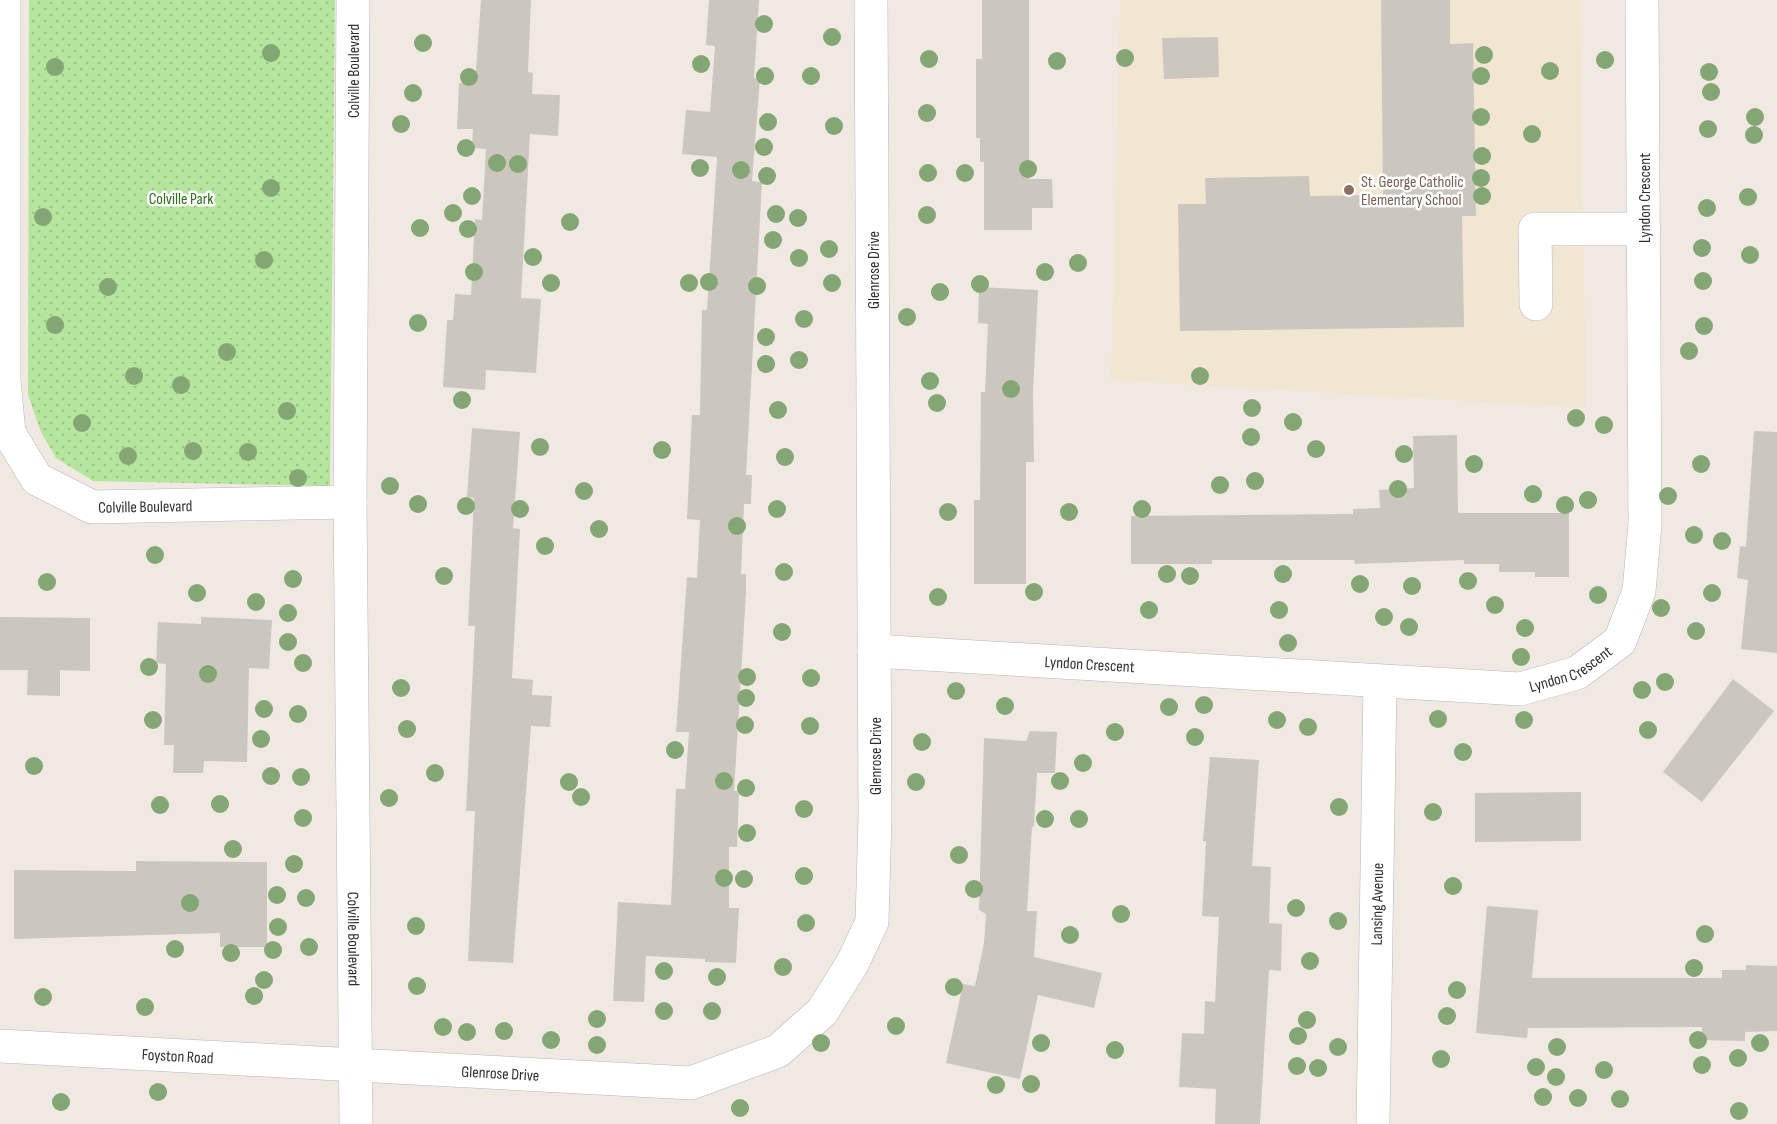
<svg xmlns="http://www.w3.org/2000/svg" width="1777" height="1124" font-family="'Sofia Sans Condensed',sans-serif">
<defs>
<pattern id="park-dots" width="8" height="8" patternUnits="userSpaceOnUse" patternTransform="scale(1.5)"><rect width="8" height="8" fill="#b6e59e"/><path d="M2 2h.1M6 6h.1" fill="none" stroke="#9dc588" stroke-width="1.8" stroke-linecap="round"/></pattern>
</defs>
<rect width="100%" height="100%" fill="#efe9e1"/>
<path fill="#f0e6d1" d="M1120 0H1580L1586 408 1111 380Z"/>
<path fill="url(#park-dots)" d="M29 0H335L330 486 93 481 56 458 41 432 28 395Z"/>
<g fill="#cbc7bf">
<path d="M481 0H531L528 72 533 73 532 94 560 95 558 136 530 134 521 298 541 299 536 373 486 370 485 390 443 387 447 320H453L455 294 471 295 475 219 482 220 486 149 472 148 473 129H457L459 83 475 84Z"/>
<path d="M709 0H759L754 78H760L752 181 762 182 746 475H752L751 504H744L741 574H746V593L734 791H739L737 847H729V908H739L736 963 705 962V959L646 956 644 1002 613 1001 618 902 671 905 676 789H685L689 732H676L687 577 697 578 700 520 687 519 692 415H700L702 310H707L717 157 682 154 686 110 710 112 715 46 706 45Z"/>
<path d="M982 0H1029V179H1052L1053 208H1032V230H984V162H980V138H976V59H982Z"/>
<path d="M1381 0H1450V44L1473 43 1476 216H1462L1464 327 1180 331 1178 204H1206L1205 178 1309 176 1310 196 1383 195Z"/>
<path d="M1218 37 1219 77 1164 79 1162 38Z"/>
<path d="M979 287 1038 290 1033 392 1034 462H1026V584H974V500H980L981 392H985L988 324 978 323Z"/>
<path d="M472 428 520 432 513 528 520 529 512 678 533 680 532 695 552 696 550 727 531 726 513 963 468 961 475 811H466L475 626H468L474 498 467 497Z"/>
<path d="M1754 431 1777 432V653L1741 649 1748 580 1737 578 1740 546 1746 547Z"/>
<path d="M1457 435 1458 513H1569V577H1535V572H1499V564H1464V560L1355 564 1354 560H1212V564H1131V516L1353 514V509L1380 508 1379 490 1414 488 1413 436Z"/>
<path d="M0 617 90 618V671L60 670V696L27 695 28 670H0Z"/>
<path d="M201 617 272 620 269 669 249 668 247 762 204 761 203 773H173L174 745H164L166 664 156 663 158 622 201 624Z"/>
<path d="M1733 679 1774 711 1702 802 1663 772Z"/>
<path d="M1030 731 1057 732 1055 773H1037L1034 827H1032L1027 911H1037L1034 957 1102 973 1094 1008 1038 995 1020 1079 946 1063 963 984 975 986 984 943 986 914 979 910 984 738 1026 741Z"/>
<path d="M1210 757 1259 760 1252 866 1271 867 1269 923 1282 924 1281 971 1269 970 1260 1124H1215L1216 1089 1179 1087 1182 1033 1204 1034 1205 1001 1215 1002 1219 917 1202 916 1206 841H1203Z"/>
<path d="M1581 792V841L1475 842V793Z"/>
<path d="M136 861 267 862V947H220V933L14 939V870L136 871Z"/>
<path d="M1487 906 1538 910 1532 978H1722V970H1746V965L1777 966V1031L1745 1032V1041L1702 1040V1027L1528 1028 1527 1038 1476 1033Z"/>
</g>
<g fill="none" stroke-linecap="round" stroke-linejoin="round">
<defs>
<g id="minor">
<path id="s1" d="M4 0V380L9 433 37 479 92 507 350 502"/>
<path id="s2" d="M353 0 350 502 356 1124"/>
<path d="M1536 304 1535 229H1644"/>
<path id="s3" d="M874 651 1520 689 1577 673 1620 641 1639 591 1645 524 1642 0"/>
<path id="s4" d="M0 1046 691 1083 778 1051 822 1012 852 964 872 922 875 817 871 0"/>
<path id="s5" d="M1373 1124 1380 683"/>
</g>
</defs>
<use href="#minor" stroke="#b4b7c1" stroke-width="34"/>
<use href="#minor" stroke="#fff" stroke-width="33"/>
</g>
<g fill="#84a574">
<circle cx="764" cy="24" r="9"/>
<circle cx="832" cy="37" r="9"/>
<circle cx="423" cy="43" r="9"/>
<circle cx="271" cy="53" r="9"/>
<circle cx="1484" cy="55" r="9"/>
<circle cx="1125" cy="58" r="9"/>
<circle cx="929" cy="59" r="9"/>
<circle cx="1605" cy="60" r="9"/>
<circle cx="1057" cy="61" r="9"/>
<circle cx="701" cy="64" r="9"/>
<circle cx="55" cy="67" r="9"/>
<circle cx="1550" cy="71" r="9"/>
<circle cx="1709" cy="72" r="9"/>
<circle cx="765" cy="76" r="9"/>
<circle cx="811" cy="76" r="9"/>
<circle cx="1481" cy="76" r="9"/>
<circle cx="469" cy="77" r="9"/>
<circle cx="1711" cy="92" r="9"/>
<circle cx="413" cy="93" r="9"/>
<circle cx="927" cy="113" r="9"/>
<circle cx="1481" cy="117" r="9"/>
<circle cx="1755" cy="117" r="9"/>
<circle cx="768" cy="122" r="9"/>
<circle cx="401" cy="124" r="9"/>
<circle cx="834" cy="126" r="9"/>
<circle cx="1708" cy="129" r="9"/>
<circle cx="1532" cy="134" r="9"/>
<circle cx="1754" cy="135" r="9"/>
<circle cx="764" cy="147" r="9"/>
<circle cx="466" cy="148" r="9"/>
<circle cx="1482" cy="156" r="9"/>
<circle cx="497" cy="163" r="9"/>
<circle cx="518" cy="164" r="9"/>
<circle cx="700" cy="168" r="9"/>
<circle cx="1028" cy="169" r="9"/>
<circle cx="741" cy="170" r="9"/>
<circle cx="928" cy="173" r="9"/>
<circle cx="965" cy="173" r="9"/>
<circle cx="767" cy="176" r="9"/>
<circle cx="1481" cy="178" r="9"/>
<circle cx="271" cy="188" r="9"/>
<circle cx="472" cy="196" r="9"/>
<circle cx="1482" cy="196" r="9"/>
<circle cx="1748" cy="197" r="9"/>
<circle cx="1707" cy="208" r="9"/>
<circle cx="453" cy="213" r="9"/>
<circle cx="776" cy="214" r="9"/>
<circle cx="927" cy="215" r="9"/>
<circle cx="43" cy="217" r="9"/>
<circle cx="798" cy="218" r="9"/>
<circle cx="570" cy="222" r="9"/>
<circle cx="420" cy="228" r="9"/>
<circle cx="468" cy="229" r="9"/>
<circle cx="773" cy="240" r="9"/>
<circle cx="1702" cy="248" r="9"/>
<circle cx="829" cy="249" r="9"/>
<circle cx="1750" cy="255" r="9"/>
<circle cx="533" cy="257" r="9"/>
<circle cx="799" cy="258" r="9"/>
<circle cx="264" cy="260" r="9"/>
<circle cx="1078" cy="263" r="9"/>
<circle cx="474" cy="272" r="9"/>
<circle cx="1045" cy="272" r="9"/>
<circle cx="1703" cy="281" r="9"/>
<circle cx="709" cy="282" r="9"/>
<circle cx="551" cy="283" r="9"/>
<circle cx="689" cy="283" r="9"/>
<circle cx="832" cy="283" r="9"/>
<circle cx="980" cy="284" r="9"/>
<circle cx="757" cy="286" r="9"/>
<circle cx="108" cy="287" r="9"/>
<circle cx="940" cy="292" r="9"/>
<circle cx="907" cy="317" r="9"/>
<circle cx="804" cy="319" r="9"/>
<circle cx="418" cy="323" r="9"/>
<circle cx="55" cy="325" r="9"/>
<circle cx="1704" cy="326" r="9"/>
<circle cx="766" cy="337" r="9"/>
<circle cx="1689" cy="351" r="9"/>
<circle cx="227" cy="352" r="9"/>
<circle cx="799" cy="360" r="9"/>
<circle cx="766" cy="364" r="9"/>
<circle cx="134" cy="376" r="9"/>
<circle cx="1200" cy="376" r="9"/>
<circle cx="930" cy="381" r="9"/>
<circle cx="181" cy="385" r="9"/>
<circle cx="1011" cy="389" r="9"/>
<circle cx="462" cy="400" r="9"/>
<circle cx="937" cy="403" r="9"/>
<circle cx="1252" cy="408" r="9"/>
<circle cx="778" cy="410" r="9"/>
<circle cx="287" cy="411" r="9"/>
<circle cx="1576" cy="418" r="9"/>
<circle cx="1293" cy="422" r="9"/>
<circle cx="82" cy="423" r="9"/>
<circle cx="1604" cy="425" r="9"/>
<circle cx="1251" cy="437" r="9"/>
<circle cx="540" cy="447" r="9"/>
<circle cx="1316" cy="449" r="9"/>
<circle cx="662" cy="450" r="9"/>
<circle cx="193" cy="451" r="9"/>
<circle cx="248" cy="452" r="9"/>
<circle cx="1404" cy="454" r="9"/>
<circle cx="128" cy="456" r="9"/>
<circle cx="785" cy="457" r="9"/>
<circle cx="1474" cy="464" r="9"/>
<circle cx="1701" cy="464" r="9"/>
<circle cx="298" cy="478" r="9"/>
<circle cx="1255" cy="481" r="9"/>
<circle cx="1220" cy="485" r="9"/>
<circle cx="390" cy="486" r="9"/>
<circle cx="1398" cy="489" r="9"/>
<circle cx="584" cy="491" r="9"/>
<circle cx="1533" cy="494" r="9"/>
<circle cx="1668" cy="496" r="9"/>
<circle cx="1588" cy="500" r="9"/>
<circle cx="418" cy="504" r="9"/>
<circle cx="1565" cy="505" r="9"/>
<circle cx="466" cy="506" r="9"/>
<circle cx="520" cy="509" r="9"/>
<circle cx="777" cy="509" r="9"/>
<circle cx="1142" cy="509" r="9"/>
<circle cx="948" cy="512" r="9"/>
<circle cx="1069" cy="512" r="9"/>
<circle cx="737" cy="526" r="9"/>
<circle cx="599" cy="529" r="9"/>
<circle cx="1694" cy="535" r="9"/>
<circle cx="1722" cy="541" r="9"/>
<circle cx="545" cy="546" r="9"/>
<circle cx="155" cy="555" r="9"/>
<circle cx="784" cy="572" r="9"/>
<circle cx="1167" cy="574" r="9"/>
<circle cx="1283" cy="574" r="9"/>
<circle cx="444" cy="576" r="9"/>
<circle cx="1190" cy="576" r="9"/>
<circle cx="293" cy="579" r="9"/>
<circle cx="1468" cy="581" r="9"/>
<circle cx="47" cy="582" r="9"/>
<circle cx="1360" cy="584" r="9"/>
<circle cx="1412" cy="586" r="9"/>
<circle cx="1034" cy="592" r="9"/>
<circle cx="197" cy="593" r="9"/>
<circle cx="1712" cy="593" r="9"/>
<circle cx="1598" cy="595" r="9"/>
<circle cx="938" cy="597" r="9"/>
<circle cx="256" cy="602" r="9"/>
<circle cx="1495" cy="605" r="9"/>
<circle cx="1661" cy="608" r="9"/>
<circle cx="1149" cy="610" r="9"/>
<circle cx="1279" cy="610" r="9"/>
<circle cx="288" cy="613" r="9"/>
<circle cx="1384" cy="617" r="9"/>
<circle cx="1409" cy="627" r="9"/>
<circle cx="1525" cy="628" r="9"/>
<circle cx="1696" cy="631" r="9"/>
<circle cx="782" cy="632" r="9"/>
<circle cx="288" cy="642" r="9"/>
<circle cx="1288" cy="643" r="9"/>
<circle cx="1521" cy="657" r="9"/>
<circle cx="303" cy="663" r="9"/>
<circle cx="149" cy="667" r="9"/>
<circle cx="208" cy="674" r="9"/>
<circle cx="747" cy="677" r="9"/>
<circle cx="811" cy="678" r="9"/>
<circle cx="1665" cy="682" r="9"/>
<circle cx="401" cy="688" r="9"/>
<circle cx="1642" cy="690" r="9"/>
<circle cx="956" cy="691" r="9"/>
<circle cx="746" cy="698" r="9"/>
<circle cx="1204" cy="705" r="9"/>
<circle cx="1005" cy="706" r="9"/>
<circle cx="1169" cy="707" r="9"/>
<circle cx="264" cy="709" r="9"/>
<circle cx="298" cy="714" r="9"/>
<circle cx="1438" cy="719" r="9"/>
<circle cx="153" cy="720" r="9"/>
<circle cx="1277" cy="720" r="9"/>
<circle cx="1524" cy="720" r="9"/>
<circle cx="745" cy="725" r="9"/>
<circle cx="810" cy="726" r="9"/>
<circle cx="1308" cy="727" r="9"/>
<circle cx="407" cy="729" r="9"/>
<circle cx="1648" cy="730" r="9"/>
<circle cx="1115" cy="732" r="9"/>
<circle cx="1195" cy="737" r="9"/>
<circle cx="261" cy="739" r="9"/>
<circle cx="922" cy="742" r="9"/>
<circle cx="675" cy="750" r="9"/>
<circle cx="1463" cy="752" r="9"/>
<circle cx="1083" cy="763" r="9"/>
<circle cx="34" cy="766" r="9"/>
<circle cx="435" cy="773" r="9"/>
<circle cx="271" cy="776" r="9"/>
<circle cx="301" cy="777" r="9"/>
<circle cx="724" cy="781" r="9"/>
<circle cx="1060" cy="781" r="9"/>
<circle cx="569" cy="782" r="9"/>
<circle cx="916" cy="782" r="9"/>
<circle cx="746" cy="788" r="9"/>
<circle cx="581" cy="797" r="9"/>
<circle cx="389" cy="798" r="9"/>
<circle cx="220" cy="804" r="9"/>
<circle cx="160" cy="805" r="9"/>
<circle cx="1339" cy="807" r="9"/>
<circle cx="804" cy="809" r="9"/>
<circle cx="1433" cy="812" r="9"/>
<circle cx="303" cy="818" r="9"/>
<circle cx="1045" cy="819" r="9"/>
<circle cx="1079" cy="819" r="9"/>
<circle cx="747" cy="833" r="9"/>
<circle cx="233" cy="849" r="9"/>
<circle cx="959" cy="855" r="9"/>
<circle cx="294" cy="864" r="9"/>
<circle cx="804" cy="876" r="9"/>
<circle cx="724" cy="878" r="9"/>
<circle cx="744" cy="879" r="9"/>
<circle cx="1453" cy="886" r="9"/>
<circle cx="974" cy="889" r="9"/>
<circle cx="277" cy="895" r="9"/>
<circle cx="306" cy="898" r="9"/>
<circle cx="190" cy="903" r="9"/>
<circle cx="1296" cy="908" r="9"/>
<circle cx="1121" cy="914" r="9"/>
<circle cx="1338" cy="921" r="9"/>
<circle cx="806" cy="923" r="9"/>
<circle cx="416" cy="926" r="9"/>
<circle cx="278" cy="927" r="9"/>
<circle cx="1705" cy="934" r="9"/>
<circle cx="1070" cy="935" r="9"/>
<circle cx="309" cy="947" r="9"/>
<circle cx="175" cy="949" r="9"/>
<circle cx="273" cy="950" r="9"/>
<circle cx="231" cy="953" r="9"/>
<circle cx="1310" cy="961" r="9"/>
<circle cx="783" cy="967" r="9"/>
<circle cx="1694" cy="968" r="9"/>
<circle cx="664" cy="971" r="9"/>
<circle cx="717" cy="977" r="9"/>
<circle cx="264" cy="980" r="9"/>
<circle cx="417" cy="986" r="9"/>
<circle cx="954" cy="987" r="9"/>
<circle cx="1457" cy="990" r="9"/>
<circle cx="254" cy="996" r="9"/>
<circle cx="43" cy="997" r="9"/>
<circle cx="145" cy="1007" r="9"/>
<circle cx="664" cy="1011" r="9"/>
<circle cx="712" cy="1011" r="9"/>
<circle cx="1447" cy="1016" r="9"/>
<circle cx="597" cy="1019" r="9"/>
<circle cx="1307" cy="1020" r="9"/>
<circle cx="896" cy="1026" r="9"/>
<circle cx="443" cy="1027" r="9"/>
<circle cx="504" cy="1031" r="9"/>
<circle cx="467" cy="1032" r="9"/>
<circle cx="1298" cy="1036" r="9"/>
<circle cx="551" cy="1040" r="9"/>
<circle cx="1698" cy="1040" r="9"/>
<circle cx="821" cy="1043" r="9"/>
<circle cx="1041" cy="1043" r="9"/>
<circle cx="1760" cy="1043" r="9"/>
<circle cx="597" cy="1045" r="9"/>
<circle cx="1338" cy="1047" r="9"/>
<circle cx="1557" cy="1047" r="9"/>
<circle cx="1115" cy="1050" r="9"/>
<circle cx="1738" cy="1058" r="9"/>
<circle cx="1441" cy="1059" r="9"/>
<circle cx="1702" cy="1065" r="9"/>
<circle cx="1297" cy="1066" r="9"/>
<circle cx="1536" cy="1067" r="9"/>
<circle cx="1318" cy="1068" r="9"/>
<circle cx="1604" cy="1070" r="9"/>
<circle cx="1556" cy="1077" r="9"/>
<circle cx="1031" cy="1084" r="9"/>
<circle cx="996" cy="1085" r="9"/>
<circle cx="158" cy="1092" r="9"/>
<circle cx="1543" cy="1097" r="9"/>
<circle cx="1578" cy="1098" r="9"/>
<circle cx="1620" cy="1099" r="9"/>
<circle cx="61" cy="1102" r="9"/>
<circle cx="740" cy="1108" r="9"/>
<circle cx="1739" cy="1111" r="9"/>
</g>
<circle fill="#8d6e63" stroke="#fff" stroke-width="2" cx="1349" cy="190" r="6"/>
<g text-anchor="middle" stroke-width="5" stroke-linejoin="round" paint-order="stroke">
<g font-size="16" fill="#2e2e2e" stroke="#fff">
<text transform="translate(353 71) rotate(-90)" y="6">Colville Boulevard</text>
<text transform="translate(1644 198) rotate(-90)" y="6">Lyndon Crescent</text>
<text transform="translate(873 270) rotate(-90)" y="6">Glenrose Drive</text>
<text dy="6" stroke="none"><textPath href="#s1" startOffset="602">Colville Boulevard</textPath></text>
<text dy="6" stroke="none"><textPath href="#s3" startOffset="216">Lyndon Crescent</textPath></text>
<text dy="6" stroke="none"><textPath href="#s3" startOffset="702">Lyndon Crescent</textPath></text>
<text transform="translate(875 756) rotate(-90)" y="6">Glenrose Drive</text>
<text dy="6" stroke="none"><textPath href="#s5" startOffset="220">Lansing Avenue</textPath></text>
<text dy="6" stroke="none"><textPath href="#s2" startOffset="939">Colville Boulevard</textPath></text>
<text dy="6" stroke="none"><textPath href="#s4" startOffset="178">Foyston Road</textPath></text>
<text dy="6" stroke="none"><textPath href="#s4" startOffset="501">Glenrose Drive</textPath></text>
</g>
<g font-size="16" fill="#785e54" stroke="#fff" text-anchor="start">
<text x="1361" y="187">St. George Catholic<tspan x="1361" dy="18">Elementary School</tspan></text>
</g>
<g font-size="16" fill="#2c6e1b" stroke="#fff">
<text x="181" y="204">Colville Park</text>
</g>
</g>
</svg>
